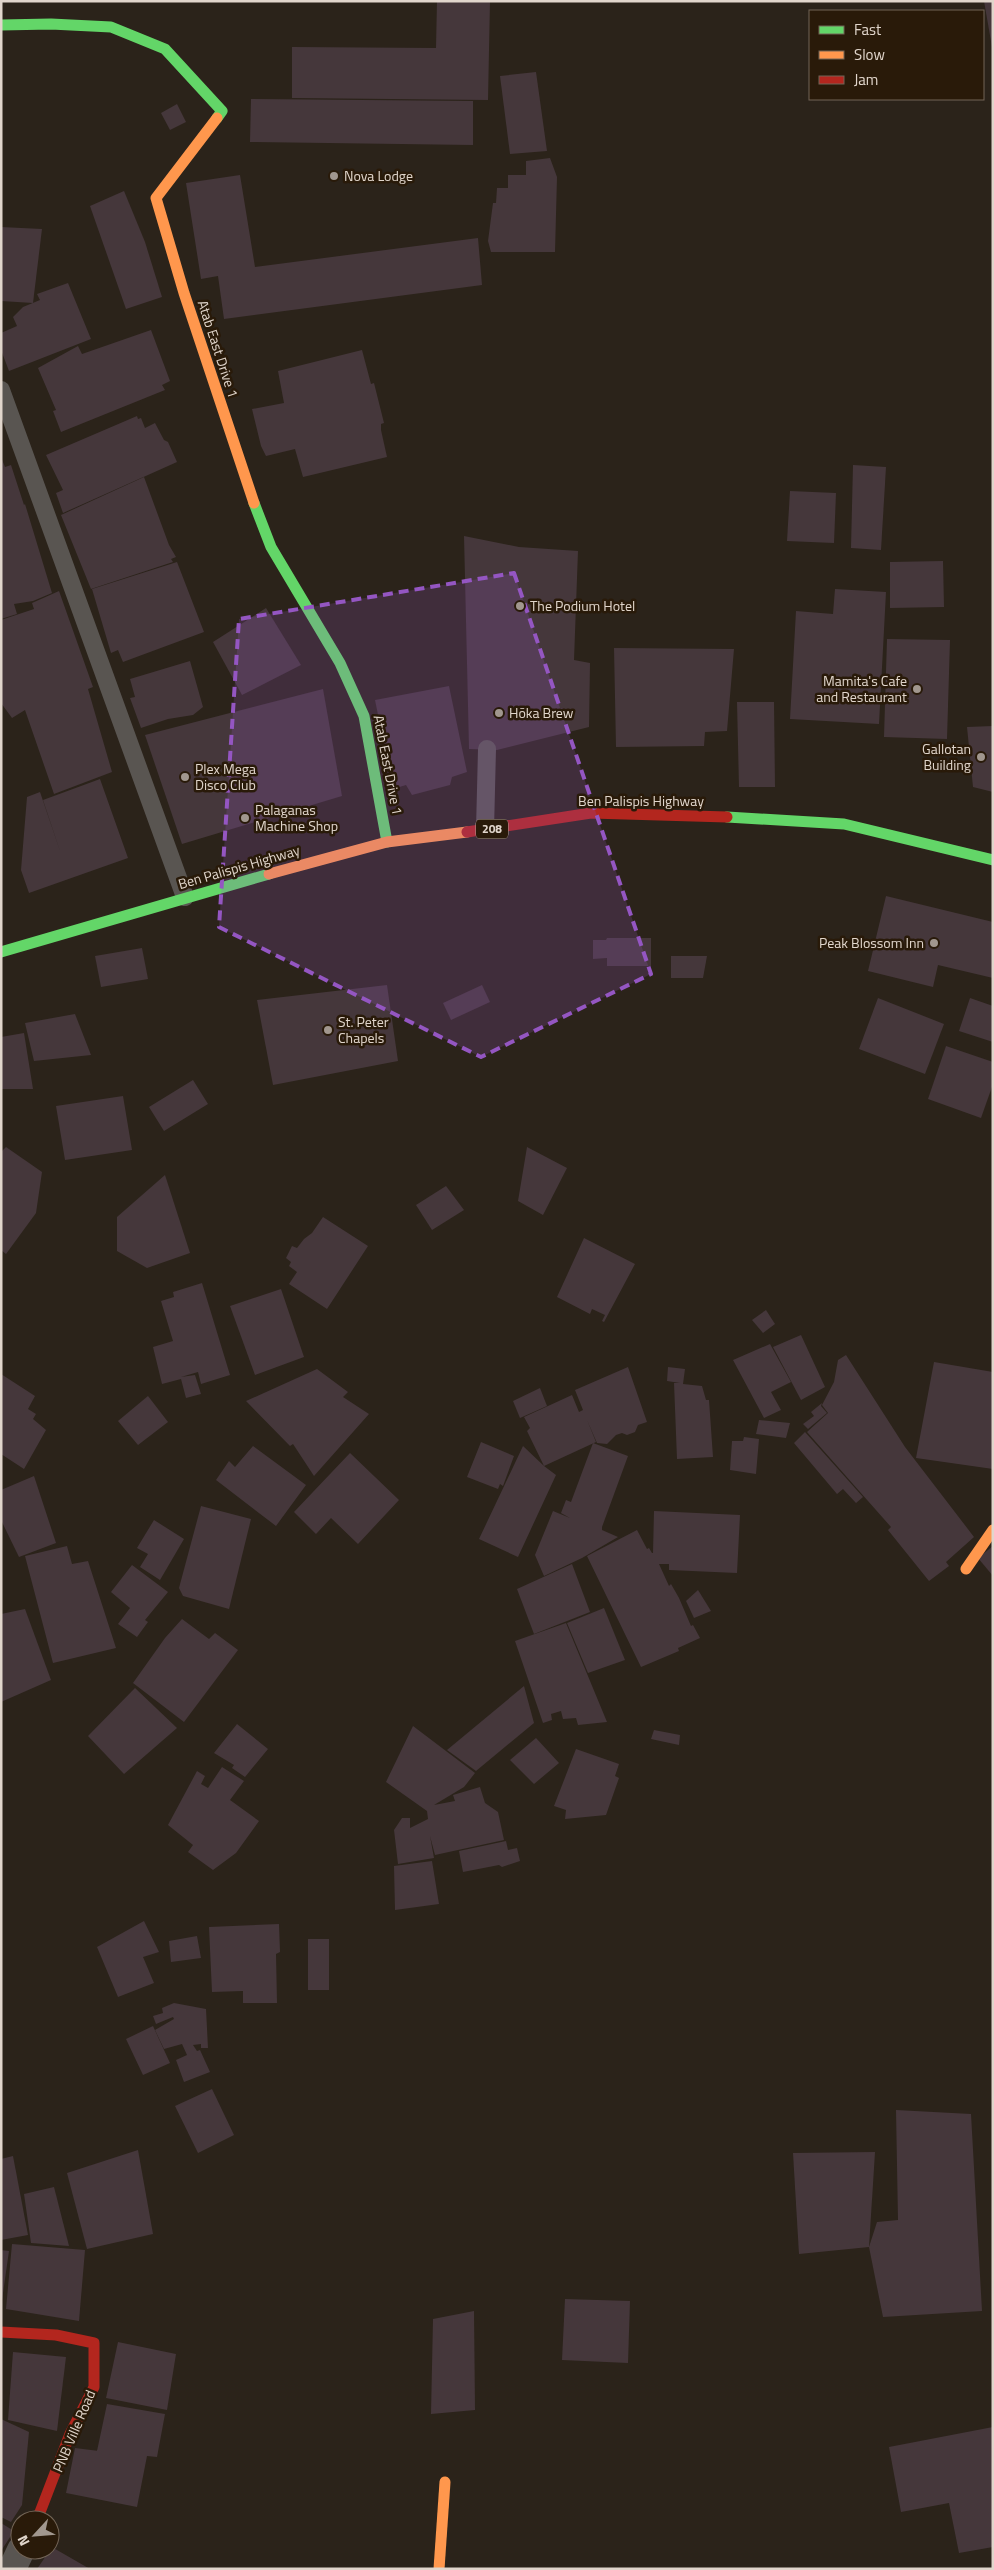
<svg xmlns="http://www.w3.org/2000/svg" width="994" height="2570" font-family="'Titillium Web',sans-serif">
<rect width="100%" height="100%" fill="#2b231a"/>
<g fill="#45373b">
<path d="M437 1H490L488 100 292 98V47L436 48Z"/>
<path d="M984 1H993V47H992Z"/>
<path d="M536 72 547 151 510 154 500 76Z"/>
<path d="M251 99 473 101V145L250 142Z"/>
<path d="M177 104 186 122 170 130 161 113Z"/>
<path d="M550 158 557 177 555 252H491L488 241 493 203H496L497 188H508V175H526V161Z"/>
<path d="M240 175 255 267 478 238 482 285 224 319 218 276 201 279 186 183Z"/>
<path d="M124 191 145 242 162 297 126 309 90 206Z"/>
<path d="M1 227 42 229 33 303 1 301Z"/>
<path d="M68 283 91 339 9 371 1 350V333L17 326 13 317 23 307 40 300 37 294Z"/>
<path d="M151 330 170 381 162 385 165 390 61 432 53 411 56 410 38 368 78 346 82 354Z"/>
<path d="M362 350 371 384 374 383 384 423 381 424V430L387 457 303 477 295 449 266 456 261 446 252 409 284 403 278 371Z"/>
<path d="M137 416 138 419 141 418 145 428 155 423 164 440 168 442 177 462 63 513 56 493 63 490 46 455Z"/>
<path d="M1 457 5 467 11 465 24 505 25 504 52 593 33 601 14 604 17 614 1 619Z"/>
<path d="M853 465 886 467 881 550 851 548Z"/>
<path d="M144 477 169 545 176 557 171 559 173 562 91 589 61 515Z"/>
<path d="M790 491 836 493 834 543 787 541Z"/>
<path d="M464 536 519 547 578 551 574 660 590 663 589 727 497 750 469 749Z"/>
<path d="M943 561 944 607 890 608V562Z"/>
<path d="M177 562 204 632 123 662 118 650 111 653 92 589Z"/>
<path d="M835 589 886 592 879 724 790 719 796 611 833 614Z"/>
<path d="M59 591 93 687 88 689 112 772 54 794 25 710 12 718 1 703V620L34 609 32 603Z"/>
<path d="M266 608 301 665 242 695 213 642Z"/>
<path d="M887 639 950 640 947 739 884 737Z"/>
<path d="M614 648 734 649 727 731 705 732 704 746 616 747Z"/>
<path d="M190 661 203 707 193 715 168 719 141 728 130 698 135 697 130 679Z"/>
<path d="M449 686 467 772 452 777 450 785 412 795 406 785 393 789 375 700Z"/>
<path d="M323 689 342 796 182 844 145 735Z"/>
<path d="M737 702H774L775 787H739Z"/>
<path d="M993 726V792L973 787 967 727Z"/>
<path d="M100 779 128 858 29 893 21 870 27 797 40 792 61 854 43 800Z"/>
<path d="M886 896 993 922V978L938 965 933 987 868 971Z"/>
<path d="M607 938H651V966H607V958L593 959V940H606Z"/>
<path d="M142 948 148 979 101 987 95 956Z"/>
<path d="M671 956H707L703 978H671Z"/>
<path d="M387 985 398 1061 273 1085 257 1000Z"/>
<path d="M482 985 490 1002 451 1020 443 1003Z"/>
<path d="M878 998 944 1024 925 1074 859 1049Z"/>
<path d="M970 998 993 1006V1042L959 1031Z"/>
<path d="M75 1014 91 1055 34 1061 25 1023Z"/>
<path d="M24 1033 33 1089H1V1037Z"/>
<path d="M946 1046 993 1062V1084L981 1118 928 1099Z"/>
<path d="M193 1080 208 1104 164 1131 149 1107Z"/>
<path d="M123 1096 132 1150 65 1160 56 1106Z"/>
<path d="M6 1147 42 1172 36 1213 6 1254 1 1250V1152Z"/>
<path d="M527 1147 567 1168 543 1215 518 1201Z"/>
<path d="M165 1175 190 1253 147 1268 117 1251V1217Z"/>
<path d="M446 1186 464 1210 432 1230 416 1205Z"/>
<path d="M323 1217 368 1246 327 1309 289 1284 297 1272 289 1266 291 1262 286 1258 292 1246 297 1248 304 1239 312 1233Z"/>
<path d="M584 1238 635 1264 604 1322 602 1321 605 1315 592 1309 590 1314 557 1297Z"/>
<path d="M202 1283 230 1375 201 1384 198 1372 181 1377 195 1375 201 1394 186 1398 181 1379 162 1384 153 1347 173 1341 161 1301 174 1297 173 1292Z"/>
<path d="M281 1289 304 1357 255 1375 230 1306Z"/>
<path d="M766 1310 775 1324 763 1333 752 1320Z"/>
<path d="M801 1335 825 1387 801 1400 773 1347Z"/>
<path d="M770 1344 791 1382 771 1392 781 1410 764 1418 733 1360Z"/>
<path d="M846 1355 905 1447 974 1537 946 1562 949 1566 929 1581 888 1530 891 1527 807 1432 828 1413 822 1405 834 1382 838 1360Z"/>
<path d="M934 1362 993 1372V1469L916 1458Z"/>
<path d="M628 1367 647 1422 638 1425 635 1432 627 1435 622 1433 616 1435 607 1444 597 1443 587 1420 596 1442 544 1466 556 1475 518 1557 479 1539 523 1446 544 1466 527 1431 530 1428 524 1417 572 1395 579 1412 583 1410 575 1390Z"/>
<path d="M668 1367 685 1369 683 1384 702 1386 706 1400H709L713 1457 677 1459 674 1383H680L667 1381Z"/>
<path d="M317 1369 348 1392 343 1397 369 1414 314 1476 293 1444 290 1446 246 1401Z"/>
<path d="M1 1374 35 1396 28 1409 36 1414 33 1419 46 1430 24 1469 1 1454Z"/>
<path d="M540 1388 547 1406 520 1418 513 1401Z"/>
<path d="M148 1396 168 1422 138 1445 118 1421Z"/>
<path d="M822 1403 821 1406 827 1413 808 1429 803 1424 814 1416 811 1412Z"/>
<path d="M759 1420 790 1423 786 1438 756 1434Z"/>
<path d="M805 1432 863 1497 856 1503 843 1489 837 1494 794 1443Z"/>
<path d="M744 1437 759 1439 756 1474 730 1470 732 1441H743Z"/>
<path d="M481 1442 514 1456 503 1486 500 1484 498 1489 467 1477Z"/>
<path d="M593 1443 628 1456 602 1527V1530L618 1537 582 1558 544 1576 535 1555 553 1511 570 1518 561 1513 566 1500 571 1502Z"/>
<path d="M253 1446 306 1485 276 1526 216 1480 229 1461 235 1467Z"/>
<path d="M350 1453 399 1500 358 1544 331 1518 316 1534 294 1512Z"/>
<path d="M34 1476 56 1543 19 1557 1 1520V1490Z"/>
<path d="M201 1506 251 1519 229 1609 183 1596 179 1588Z"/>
<path d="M654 1511 740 1515 737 1573 669 1570V1564H659L669 1586 671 1584 679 1598 691 1626 693 1625 700 1638 678 1648 679 1651 641 1667 587 1556 637 1530 647 1549 649 1548 652 1553H653Z"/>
<path d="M154 1520 184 1539 160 1580 140 1567 148 1554 137 1548Z"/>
<path d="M67 1546 72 1564 88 1561 116 1648 53 1663 25 1556Z"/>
<path d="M993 1546V1576L978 1558Z"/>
<path d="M572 1564 590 1612 534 1634 517 1589Z"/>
<path d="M132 1565 168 1592 145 1620 148 1622 137 1637 118 1624 130 1608 111 1592Z"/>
<path d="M698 1590 711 1611 694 1618 686 1601Z"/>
<path d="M604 1608 625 1660 588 1673 567 1623Z"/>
<path d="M25 1609 51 1680 1 1702V1614Z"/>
<path d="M182 1619 209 1639 215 1633 238 1650 184 1722 133 1683 165 1638Z"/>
<path d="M566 1623 607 1722 578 1725 576 1718 563 1719 561 1711 551 1714 552 1720 543 1723 515 1641Z"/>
<path d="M524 1686 534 1723 476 1771 447 1750Z"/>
<path d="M135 1688 177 1728 124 1774 88 1736Z"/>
<path d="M237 1724 268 1749 245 1777 232 1768 234 1765 214 1753Z"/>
<path d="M413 1726 475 1773 464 1787 434 1805 455 1801 453 1795 480 1787 485 1803 498 1812 504 1840 435 1855 430 1836 434 1858 398 1864 394 1830 402 1818H410V1828L428 1819 427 1811 386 1782Z"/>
<path d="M654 1730 680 1735 679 1745 651 1739Z"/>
<path d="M536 1738 559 1763 534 1784 510 1760Z"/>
<path d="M576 1749 619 1764 615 1776 619 1778 606 1815 565 1819 566 1810 554 1806Z"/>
<path d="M222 1767 244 1781 230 1800 259 1821 236 1853 213 1870 188 1852 193 1845 168 1825 197 1771 205 1776 201 1784 208 1788Z"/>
<path d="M506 1841 508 1850 517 1848 520 1861 502 1867 499 1865 463 1872 459 1851Z"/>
<path d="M432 1861 439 1904 395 1910 394 1866Z"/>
<path d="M144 1921 159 1952 143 1957 154 1983 118 1997 97 1947Z"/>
<path d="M279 1924 280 1952 276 1954 277 2003H243V1991L212 1992 209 1927Z"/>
<path d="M197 1936 201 1958 171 1962 169 1941Z"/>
<rect x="308" y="1939" width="21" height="51"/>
<path d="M174 2003 206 2009 208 2048H201V2044L193 2045 197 2051 200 2050 210 2072 184 2082 176 2060 187 2055 182 2044 164 2049 155 2030 174 2019 173 2017 156 2024 153 2016 163 2013 162 2008Z"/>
<path d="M153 2026 170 2063 143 2075 126 2039Z"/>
<path d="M212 2089 234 2135 198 2153 175 2106Z"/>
<path d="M896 2110 971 2114 982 2311 883 2317 869 2247 877 2222 898 2220Z"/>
<path d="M138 2150 153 2234 87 2249 67 2173Z"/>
<path d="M875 2152 869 2247 799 2254 793 2153Z"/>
<path d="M13 2156 28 2235 1 2240V2159Z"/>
<path d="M54 2187 69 2246 31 2243 24 2194Z"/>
<path d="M12 2244 85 2250 79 2321 6 2309Z"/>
<path d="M1 2250 9 2251 2 2300H1Z"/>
<path d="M565 2299 630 2301 628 2363 562 2360Z"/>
<path d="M474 2311 475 2410 431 2414 433 2319Z"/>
<path d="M118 2342 176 2354 167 2410 106 2398Z"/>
<path d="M13 2352 66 2357 57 2431 8 2420Z"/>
<path d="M107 2404 165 2414 157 2457 147 2456 137 2507 66 2493 75 2448 123 2454 97 2451Z"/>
<path d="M1 2419 29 2432 22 2505 11 2522 1 2517Z"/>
<path d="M993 2427V2547L959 2553 949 2503 901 2512 889 2447Z"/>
<path d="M1 2523 14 2531 1 2551Z"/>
<path d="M50 2546 90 2569H37L50 2550Z"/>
</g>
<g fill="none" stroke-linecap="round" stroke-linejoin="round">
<g stroke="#595551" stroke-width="18">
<path d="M1 390 185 897"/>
<path d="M485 830 487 749"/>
</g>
<path stroke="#595551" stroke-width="28" d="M12 2569 21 2550"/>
<g stroke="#63d668" stroke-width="11">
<path d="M1 25 51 24 111 27 165 49 222 111 217 118"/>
<path d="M254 503 271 547 340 663 364 716 387 842"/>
<path d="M727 817 844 824 993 860"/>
<path d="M1 952 269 874"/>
</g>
<g stroke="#ff974d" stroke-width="11">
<path d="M217 118 156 198 184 293 254 503"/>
<path d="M269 874 387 842 467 832"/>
<path d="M966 1569 993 1530"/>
<path d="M439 2569 445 2482"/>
</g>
<g stroke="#b3261e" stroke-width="11">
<path d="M467 832 591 813 727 817"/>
<path d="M1 2332 56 2335 94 2343V2387L70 2434 37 2520"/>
</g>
</g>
<path fill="#9456c2" fill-opacity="0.2" stroke="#9456c2" stroke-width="4" stroke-dasharray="10 6" stroke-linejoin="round" d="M514 573 651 974 481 1057 219 927 239 619Z"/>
<g fill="#a1978e" stroke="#291a09" stroke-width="2">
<circle cx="334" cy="176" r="5"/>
<circle cx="520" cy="606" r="5"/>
<circle cx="917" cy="689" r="5"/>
<circle cx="499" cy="713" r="5"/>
<circle cx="981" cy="757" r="5"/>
<circle cx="185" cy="777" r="5"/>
<circle cx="245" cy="818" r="5"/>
<circle cx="934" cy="943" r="5"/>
<circle cx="328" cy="1030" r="5"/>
</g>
<g text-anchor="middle" stroke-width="5" stroke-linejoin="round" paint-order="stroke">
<rect fill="#291a09" stroke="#aa9e92" stroke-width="1" x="476" y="819.5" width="32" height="19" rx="4"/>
<g font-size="12" font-weight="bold" fill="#e1d6cc">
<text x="492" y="833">208</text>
</g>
<g font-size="14" fill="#e1d6cc" stroke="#291a09" text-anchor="start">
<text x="344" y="181">Nova Lodge</text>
<text x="530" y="611">The Podium Hotel</text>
<text x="907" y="686" text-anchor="end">Mamita's Cafe<tspan x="907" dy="16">and Restaurant</tspan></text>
<text x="509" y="718">Hōka Brew</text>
<text x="971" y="754" text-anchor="end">Gallotan<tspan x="971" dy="16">Building</tspan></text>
<text x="195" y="774">Plex Mega<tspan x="195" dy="16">Disco Club</tspan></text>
<text x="255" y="815">Palaganas<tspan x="255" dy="16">Machine Shop</tspan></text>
<text x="924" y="948" text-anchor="end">Peak Blossom Inn</text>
<text x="338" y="1027">St. Peter<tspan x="338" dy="16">Chapels</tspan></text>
</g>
<g font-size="14" fill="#e1d6cc" stroke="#291a09">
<text transform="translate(218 349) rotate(72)" y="5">Atab East Drive 1</text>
<text transform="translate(388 765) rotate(79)" y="5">Atab East Drive 1</text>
<text x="641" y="806">Ben Palispis Highway</text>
<text transform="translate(239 867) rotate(-16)" y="5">Ben Palispis Highway</text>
<text transform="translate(74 2431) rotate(-67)" y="5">PNB Ville Road</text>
</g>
</g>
<rect width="994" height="2570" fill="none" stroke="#e1d6cc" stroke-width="5"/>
<rect x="809" y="10" width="175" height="90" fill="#291a09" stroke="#736557"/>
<rect x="819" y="26" width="25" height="8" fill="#63d668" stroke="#736557"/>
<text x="854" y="35" font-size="15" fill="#e1d6cc">Fast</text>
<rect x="819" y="51" width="25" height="8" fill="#ff974d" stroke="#736557"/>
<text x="854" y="60" font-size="15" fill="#e1d6cc">Slow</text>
<rect x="819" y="76" width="25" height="8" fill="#b3261e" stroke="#736557"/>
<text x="854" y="85" font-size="15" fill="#e1d6cc">Jam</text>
<g transform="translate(35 2535) rotate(244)"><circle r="24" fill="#291a09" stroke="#736557"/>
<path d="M0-4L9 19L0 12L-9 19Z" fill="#a1978e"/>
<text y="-8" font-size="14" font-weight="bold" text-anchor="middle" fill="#e1d6cc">N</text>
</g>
</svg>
